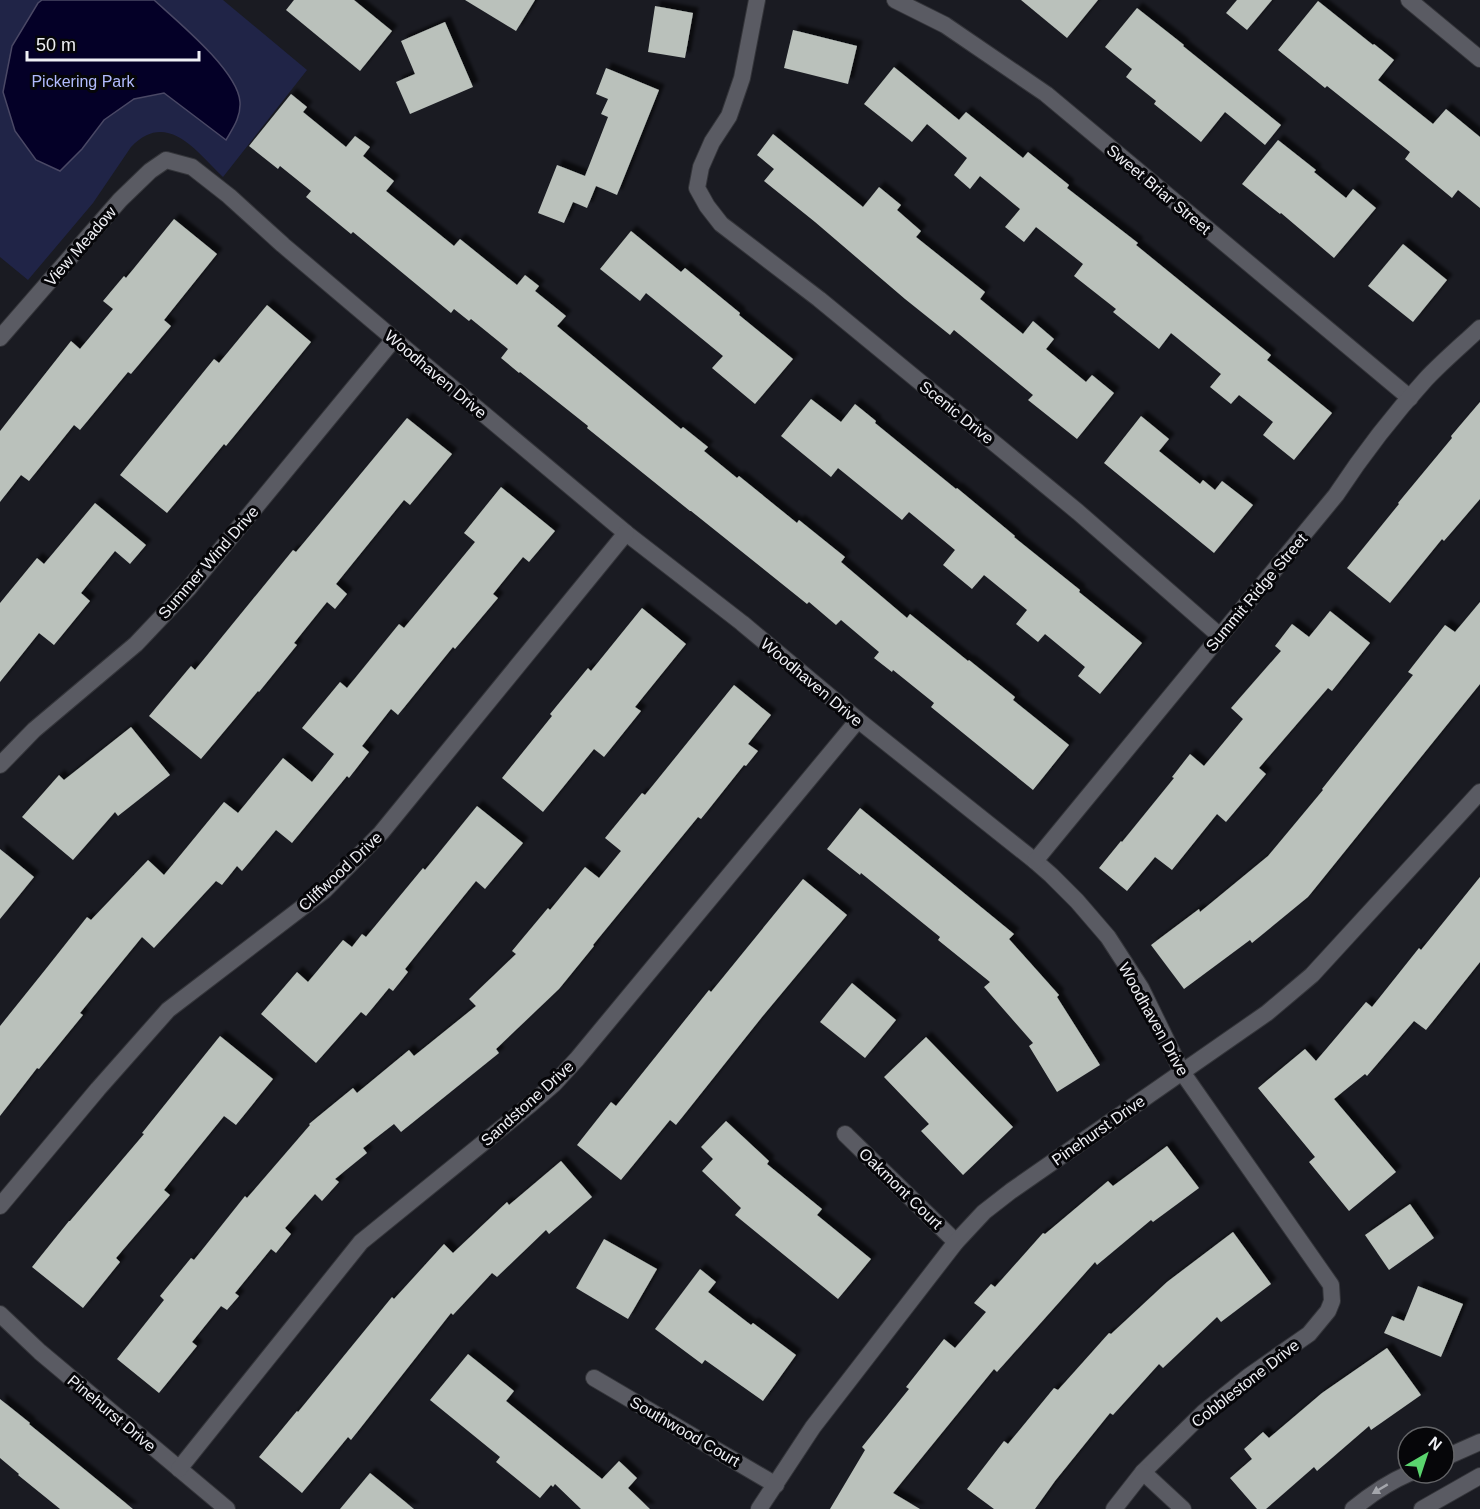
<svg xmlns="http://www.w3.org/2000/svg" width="1480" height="1509" font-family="Arial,sans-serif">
<defs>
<filter id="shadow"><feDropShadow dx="5.5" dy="-5.5" stdDeviation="1.5" flood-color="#0009"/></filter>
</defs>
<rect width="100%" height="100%" fill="#1a1b22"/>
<path fill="#202447" d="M0 0H223L307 70 223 177C197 152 167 109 131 147L93 203 28 280 0 257Z"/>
<path fill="#040027" stroke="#4a4865" stroke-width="1.5" d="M42 0H154C177 21 238 71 240 102 241 117 233 128 226 140L164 93 134 99 104 120 82 149 60 171 36 160 15 131 3 92 12 46 38 3Z"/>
<g fill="#bac1bb" filter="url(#shadow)">
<path d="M294 0H354L392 31 360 71 286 10Z"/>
<path d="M465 0H535L516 31Z"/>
<path d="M1021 0H1098L1067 38Z"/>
<path d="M1237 0H1272L1247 30 1226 13Z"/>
<path d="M1318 1 1373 45 1374 44 1394 60 1378 80 1433 124 1446 109 1480 137V208L1458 190 1452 198 1405 159 1410 152 1327 86 1325 88 1278 50Z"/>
<path d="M655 6 693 13 685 58 648 52Z"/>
<path d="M1137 8 1184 45 1183 46 1281 125 1265 145 1225 112 1201 142 1154 104 1156 101 1126 77 1132 69 1105 47Z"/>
<path d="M445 22 473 87 410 114 396 82 415 74 401 41Z"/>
<path d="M793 30 857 46 848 84 784 68Z"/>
<path d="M894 67 959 120 966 112 1023 158 1028 152 1069 185 1067 188 1138 243 1136 245 1271 355 1267 360 1332 413 1294 460 1263 435 1273 422 1239 395 1231 404 1210 387 1221 374 1171 333 1159 349 1113 312 1116 309 1074 276 1083 264 1036 227 1024 242 1005 227 1020 209 980 176 970 189 954 175 967 158 927 124 912 142 864 104Z"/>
<path d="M606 68 659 90 617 195 596 186 587 208 573 202 564 223 538 213 557 165 585 176 608 117 601 114 608 99 596 94Z"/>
<path d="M291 94 307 107 303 112 346 147 355 136 370 147 363 156 394 181 386 191 454 246 460 239 517 285 525 275 539 286 535 291 566 316 557 326 681 429 683 427 708 447 704 451 737 478 739 476 797 523 799 520 845 557 841 562 907 618 910 614 968 661 969 660 1015 697 1013 700 1069 745 1033 790 931 707 934 703 893 670 892 672 874 658 879 652 841 620 836 625 809 602 807 604 691 511H690L587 428 588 426 520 372 519 373 501 358 508 349 471 319 469 321 454 309 451 313 353 232 351 234 306 197 311 191 280 166 278 169 249 146Z"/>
<path d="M773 134 863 207 879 187 901 205 897 210 921 231 916 237 985 292 980 299 1023 334 1033 321 1054 339 1046 349 1086 382 1092 375 1114 393 1077 439 1028 400 1033 395 954 330 950 335 905 299 815 222 764 181 774 169 757 155Z"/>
<path d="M1278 140 1316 170 1314 172 1346 198 1353 189 1376 208 1334 258 1281 213 1280 214 1242 184Z"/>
<path d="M174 219 217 254 164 320 171 326 131 374 128 372 80 430 74 425 29 481 21 475 0 502V431L71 341 80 349 113 309 103 301 124 276 126 278Z"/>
<path d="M631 231 681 272 685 268 740 313 739 315 793 359 755 404 712 368 723 356 646 293 640 301 600 269Z"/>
<path d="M1403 244 1447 280 1413 322 1368 286Z"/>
<path d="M267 305 311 342 226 446 224 444 167 513 120 475 214 359 219 363Z"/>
<path d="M811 399 841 422 855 404 876 421 875 423 956 489 957 488 1015 536 1014 537 1080 590 1079 592 1142 643 1100 694 1078 676 1085 667 1045 634 1038 642 1016 624 1027 610 984 575 972 589 943 565 955 550 909 512 902 520 838 468 831 477 781 436Z"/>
<path d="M1480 402V499L1444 541 1442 539 1390 603 1347 568 1399 504 1398 503 1452 438 1451 436Z"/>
<path d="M1141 416 1169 439 1159 451 1200 484 1203 480 1215 490 1222 481 1253 505 1214 553 1104 463Z"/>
<path d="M407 418 452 454 410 505 404 500 336 584 347 594 335 609 327 602 294 643 297 645 259 692 258 691 201 759 149 716 191 666 195 670 293 550 296 552Z"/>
<path d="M501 487 555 531 529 562 523 557 493 594 498 598 455 649 453 647 398 715 391 709 362 746 369 752 349 778 347 776 292 843 276 830 242 871 237 866 222 885 216 881 154 948 142 937 80 1013 83 1015 39 1069 37 1068 0 1116V1026L45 970 87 917 91 920 148 860 164 875 224 802 238 813 283 758 312 782 334 754 302 728 340 682 347 688 399 624 404 628 475 542 464 533Z"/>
<path d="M95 503 146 545 130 564 115 551 81 593 90 601 54 645 39 633 0 682V603L37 558 44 564Z"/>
<path d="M1480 602V684L1308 897 1252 943 1250 940 1184 989 1151 945 1199 909 1200 912 1268 856 1323 790 1322 789 1413 675 1408 672 1445 625 1455 632Z"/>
<path d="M642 608 686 644 635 707 641 711 604 757 594 749 543 812 502 778 552 716 550 714 588 668 591 671Z"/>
<path d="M1330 611 1370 643 1332 691 1328 688 1259 768 1266 774 1226 822 1217 814 1172 870 1155 857 1127 891 1099 868 1121 841 1122 842 1174 778 1172 777 1190 754 1204 766 1243 719 1231 708 1281 651 1275 646 1292 624 1309 637Z"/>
<path d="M734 685 771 715 748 744 758 751 746 766 744 765 701 819 698 817 593 945 594 946 559 989 496 1049 499 1053 401 1132 394 1124 363 1148 367 1153 335 1179 339 1182 322 1201 315 1194 285 1228 291 1234 276 1253 271 1249 235 1293 239 1296 227 1310 221 1306 192 1342 197 1346 159 1393 117 1359 164 1300 160 1296 191 1258 194 1260 245 1196 247 1198 310 1125 309 1124 353 1088 357 1093 409 1050 414 1056 476 1006 469 999 516 954 512 951 548 908 550 910 585 867 599 878 621 851 605 838 642 793 645 795Z"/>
<path d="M131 727 170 775 118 816 115 812 73 860 22 817 59 775 64 780Z"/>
<path d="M477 806 523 843 485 889 476 881 405 969 408 972 393 991 389 988 366 1016 361 1012 316 1063 261 1014 297 972 308 982 343 940 352 947 362 934 366 937 423 868 425 870Z"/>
<path d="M860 808 1014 934 1009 939 1059 995 1057 997 1100 1065 1057 1092 1029 1046 1033 1043 984 987 990 982 938 940 940 937 861 873 860 875 827 849Z"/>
<path d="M0 849 34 877 0 919Z"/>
<path d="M1480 877V962L1426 1030 1414 1021 1367 1076 1365 1074 1334 1099 1396 1172 1349 1211 1309 1162 1315 1157 1258 1088 1305 1049 1316 1061 1366 1002 1372 1007 1419 948 1421 950Z"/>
<path d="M803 879 847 915 762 1017 676 1125 670 1120 621 1180 577 1145 611 1102 616 1106 709 990 711 992Z"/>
<path d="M852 983 896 1020 865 1058 820 1022Z"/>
<path d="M220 1036 273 1079 236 1125 224 1116 164 1190 170 1195 116 1258 120 1262 83 1308 32 1267 69 1221H70L144 1134 142 1133Z"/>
<path d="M926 1037 1013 1127 963 1175 921 1131 929 1124 884 1077Z"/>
<path d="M726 1121 769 1161 767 1164 822 1209 817 1215 871 1259 838 1299 735 1215 741 1208 702 1171 713 1159 701 1147Z"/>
<path d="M1167 1146 1199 1188 1153 1222 1151 1220 1097 1265 1095 1262 997 1372 994 1369 893 1493 920 1509H830L865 1450 862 1447 909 1389 906 1387 944 1339 955 1348 986 1312 974 1303 991 1284 995 1287 1043 1233 1045 1234 1108 1181 1113 1186Z"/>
<path d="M561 1161 592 1197 549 1234 546 1230 497 1277 492 1273 453 1315 451 1313 351 1440 348 1437 302 1493 259 1457 297 1411 298 1412 392 1297 394 1299 444 1244 453 1253 507 1202 509 1205Z"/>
<path d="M1410 1204 1434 1238 1389 1270 1365 1235Z"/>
<path d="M1233 1232 1271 1284 1221 1322 1217 1317 1163 1368 1159 1364 1113 1415 1110 1413 1055 1481 1035 1509H994L967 1489 1004 1441 1008 1444 1054 1388 1058 1390 1109 1333 1111 1334 1167 1282Z"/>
<path d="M604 1239 657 1269 628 1319 576 1288Z"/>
<path d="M700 1269 716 1282 708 1292 751 1325 753 1323 796 1355 763 1401 705 1360 702 1364 655 1329Z"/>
<path d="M1418 1286 1463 1304 1441 1357 1384 1333 1392 1316 1404 1321Z"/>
<path d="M1387 1348 1421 1395 1371 1430 1369 1426 1317 1471 1314 1467 1266 1509H1257L1230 1478 1252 1459 1244 1449 1263 1432 1269 1438 1322 1393Z"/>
<path d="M468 1354 514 1391 506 1401 602 1479 619 1461 637 1478 628 1488 650 1509H581L555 1484 553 1487 551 1485 540 1498 496 1462 500 1457 430 1400Z"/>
<path d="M0 1399 30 1423 29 1424 133 1509H60L18 1475 19 1474 0 1458Z"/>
<path d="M370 1473 414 1509H340Z"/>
</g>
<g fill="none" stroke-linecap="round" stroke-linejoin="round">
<defs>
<g id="minor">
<path d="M757 0 742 78 729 116 712 142 701 167 697 188 707 206 721 224 819 299 1078 512 1220 636"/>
<path d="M895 0 945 25 1046 94 1410 398"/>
<path d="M1409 0 1480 59"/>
<path d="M0 338 120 200 150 171 166 160 192 167 229 196 283 245 394 339 626 533 742 623 858 720 1035 861 1051 875 1077 901 1108 937 1141 988 1182 1072 1331 1285 1332 1301 1328 1311 1309 1334 1249 1376 1204 1412 1143 1472 1114 1509"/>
<path d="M0 765 34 730 136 644 189 588 394 339"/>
<path d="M1035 861 1336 495C1363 454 1393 415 1426 379 1443 361 1462 345 1480 328"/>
<path d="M845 1134 956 1242"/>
<path d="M0 1206 98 1089 168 1010 325 890 381 833 626 533"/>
<path d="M0 1314 40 1352 227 1509"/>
<path d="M594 1378 776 1485"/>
<path d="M179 1469 361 1242 531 1104 554 1084 577 1059 858 720"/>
<path d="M1143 1472 1183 1509"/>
<path d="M759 1509 813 1427 956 1242 984 1212 1011 1191 1267 1013 1312 975 1480 792"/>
</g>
<g id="tertiary">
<path d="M1444 1458 1480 1442"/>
<path d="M1353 1509C1371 1494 1389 1482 1410 1473"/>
<path d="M1422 1509 1480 1476"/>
</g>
</defs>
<use href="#minor" stroke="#34353a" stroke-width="18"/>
<use href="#tertiary" stroke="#34353a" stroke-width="18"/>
<use href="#minor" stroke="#5a5b63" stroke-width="16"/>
<use href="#tertiary" stroke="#5a5b63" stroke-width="16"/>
</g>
<defs><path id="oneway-solid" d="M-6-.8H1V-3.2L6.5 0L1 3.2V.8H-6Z" transform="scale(1.5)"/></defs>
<use fill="#a4a6ac" href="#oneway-solid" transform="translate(1380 1489) rotate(149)"/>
<g text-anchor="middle" stroke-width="6" stroke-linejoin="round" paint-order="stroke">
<g font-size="16" fill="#b1bbfd" stroke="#060609">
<text x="83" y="87">Pickering Park</text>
</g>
<g font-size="16" fill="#eff0f5" stroke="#060609">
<text transform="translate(1159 189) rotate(40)" y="6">Sweet Briar Street</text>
<text transform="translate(80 246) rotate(-49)" y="6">View Meadow</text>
<text transform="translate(436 374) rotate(40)" y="6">Woodhaven Drive</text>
<text transform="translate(957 412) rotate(39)" y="6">Scenic Drive</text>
<text transform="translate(208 562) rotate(-49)" y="6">Summer Wind Drive</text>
<text transform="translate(1256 592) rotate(-50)" y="6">Summit Ridge Street</text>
<text transform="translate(812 682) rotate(40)" y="6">Woodhaven Drive</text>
<text transform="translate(340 871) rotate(-43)" y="6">Cliffwood Drive</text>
<text transform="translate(1154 1019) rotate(61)" y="6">Woodhaven Drive</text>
<text transform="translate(527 1103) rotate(-42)" y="6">Sandstone Drive</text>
<text transform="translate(1098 1130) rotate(-35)" y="6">Pinehurst Drive</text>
<text transform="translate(901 1188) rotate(44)" y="6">Oakmont Court</text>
<text transform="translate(1245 1383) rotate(-38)" y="6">Cobblestone Drive</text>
<text transform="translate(112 1413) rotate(40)" y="6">Pinehurst Drive</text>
<text transform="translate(685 1431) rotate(30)" y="6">Southwood Court</text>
</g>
</g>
<g transform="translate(1426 1455) rotate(39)"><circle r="28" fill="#060609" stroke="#636467" stroke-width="1.5"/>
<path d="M0-4.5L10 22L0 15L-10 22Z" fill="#5ad56e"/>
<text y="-9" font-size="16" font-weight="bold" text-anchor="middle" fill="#eff0f5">N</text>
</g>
<path d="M27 51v9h172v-9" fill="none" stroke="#eff0f5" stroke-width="3"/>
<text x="36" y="51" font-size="18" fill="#eff0f5" stroke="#060609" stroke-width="4.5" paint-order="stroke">50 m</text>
</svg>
